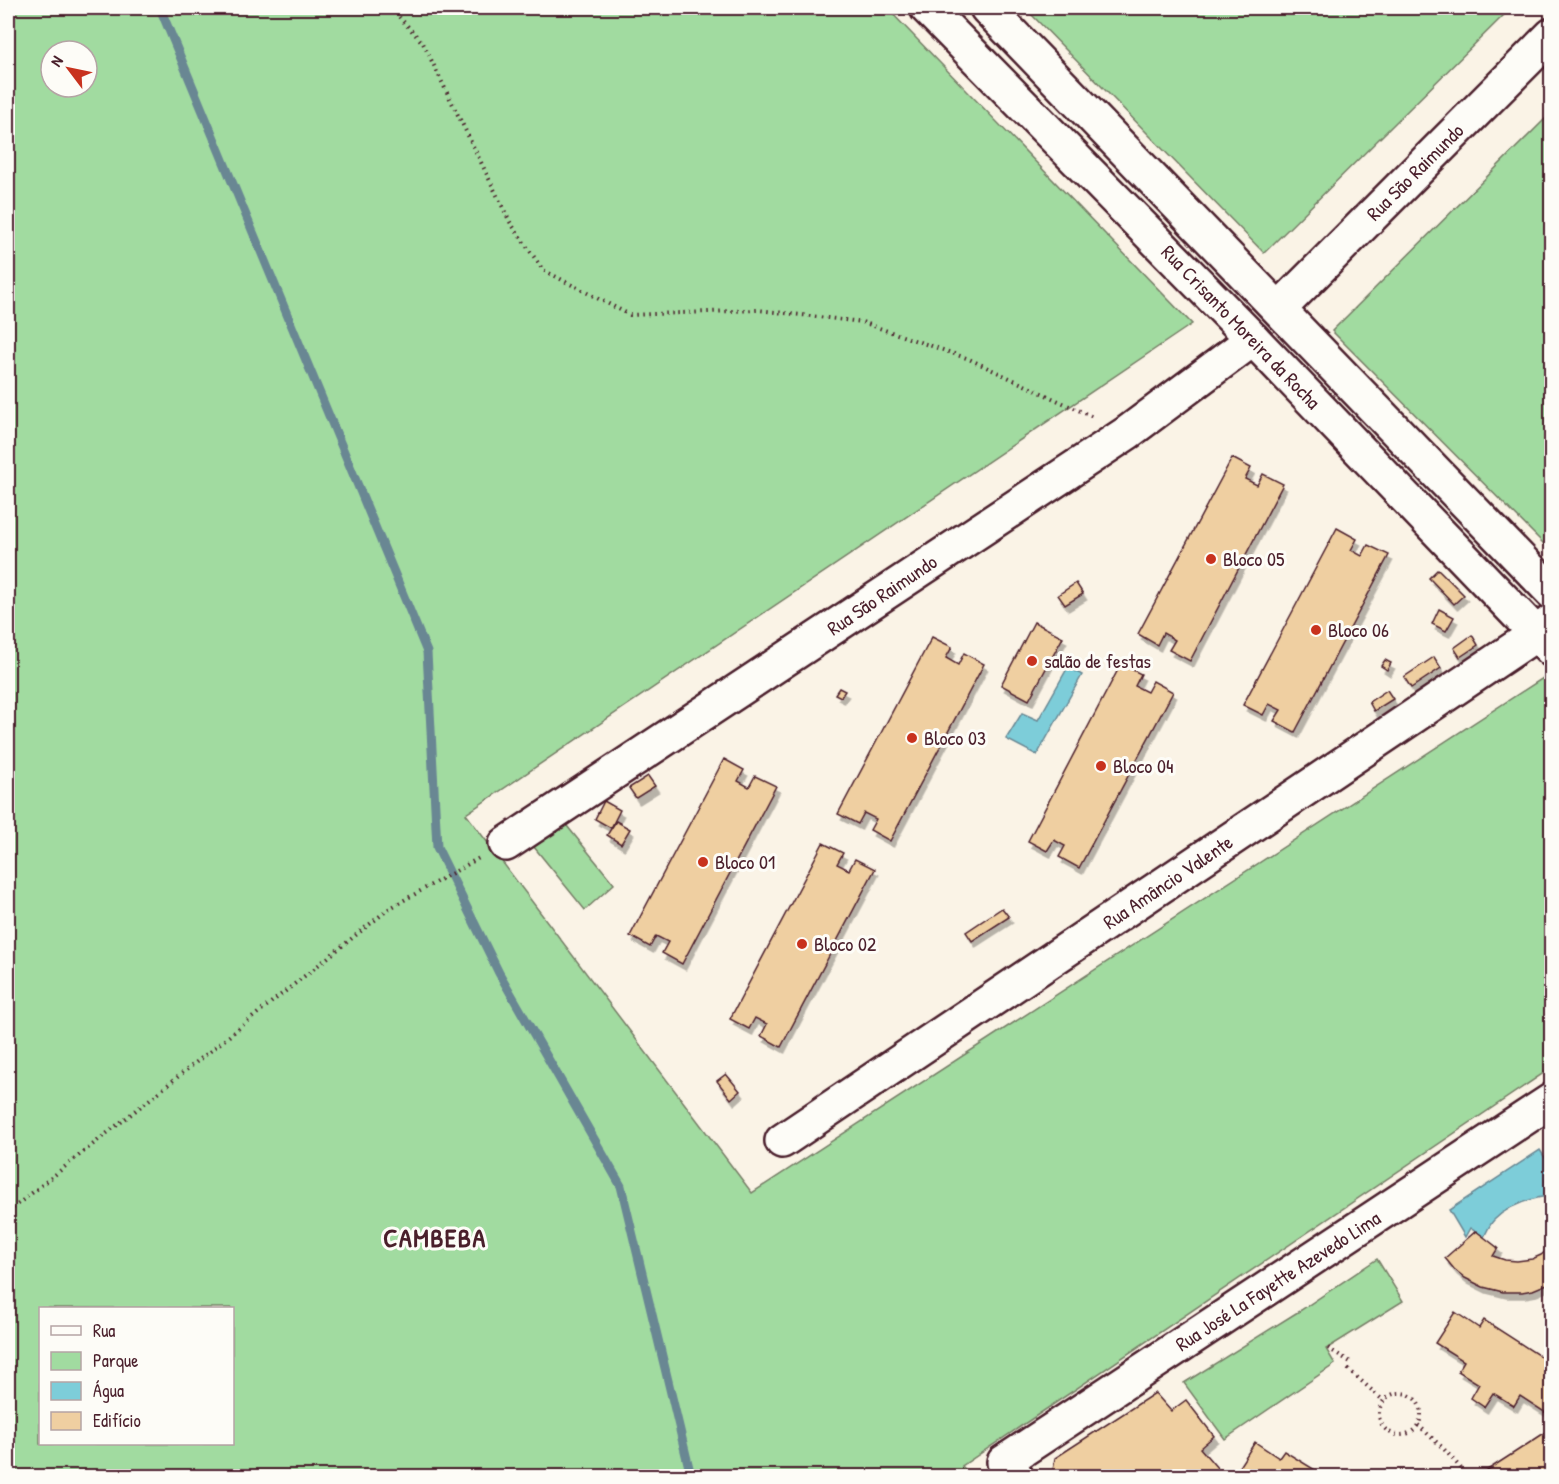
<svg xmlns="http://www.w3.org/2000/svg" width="1559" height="1484" font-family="'Patrick Hand',sans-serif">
<defs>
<filter id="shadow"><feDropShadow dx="3.5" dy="6" stdDeviation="0" flood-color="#0004"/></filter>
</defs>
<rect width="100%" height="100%" fill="#faf3e6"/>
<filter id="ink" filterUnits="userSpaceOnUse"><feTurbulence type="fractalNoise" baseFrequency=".0167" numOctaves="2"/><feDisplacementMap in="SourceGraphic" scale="12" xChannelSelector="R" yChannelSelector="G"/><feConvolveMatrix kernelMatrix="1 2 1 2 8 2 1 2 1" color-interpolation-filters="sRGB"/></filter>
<g filter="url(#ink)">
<g fill="#a1dba0" stroke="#767d66" stroke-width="1.5" fill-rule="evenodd">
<path d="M8 8H887L1192 324 466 814 752 1193 1546 676 1552 683 1551 1068 962 1466 971 1476H8ZM51 51H87V87H51ZM40 1308H232V1444H40Z"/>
<path d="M1035 8H1511L1264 253 1030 13Z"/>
<path d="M1551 113V551L1332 331Z"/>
<path d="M563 821 614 884 585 910 534 847Z"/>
<path d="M1377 1259 1403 1301 1326 1349 1335 1364 1225 1439 1184 1383 1301 1310Z"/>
</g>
<g fill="#7dcdd9" stroke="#698793" stroke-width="1.5">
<path d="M1068 667 1082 675 1037 755 1006 739 1022 713 1038 720Z"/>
<path d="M1540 1150 1551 1167V1178L1545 1180 1548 1196C1528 1199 1509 1205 1494 1220 1490 1224 1487 1231 1484 1237L1470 1228 1465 1237 1449 1210Z"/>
</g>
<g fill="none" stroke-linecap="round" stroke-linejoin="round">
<path stroke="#698793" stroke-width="9" d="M160 8 427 652 437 847 499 973 621 1186 691 1476"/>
</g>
<g fill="#efcfa1" stroke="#4a1f2b" stroke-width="1.5" filter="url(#shadow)">
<path d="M1232 458 1251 468 1245 479 1257 485 1263 474 1283 484 1190 661 1169 650 1175 640 1170 637 1163 633 1157 645 1138 634Z"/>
<path d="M1337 528 1357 539 1351 550 1362 556 1368 545 1389 555 1295 732 1274 721 1281 710 1269 704 1263 715 1243 705Z"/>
<path d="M1438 569 1464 595 1454 604 1429 578Z"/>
<path d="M1076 583 1083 594 1065 605 1058 595Z"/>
<path d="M1439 609 1454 617 1446 631 1432 624Z"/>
<path d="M1034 622 1063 637 1029 700 1001 685Z"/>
<path d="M1472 635 1478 645 1460 657 1454 648Z"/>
<path d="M932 637 952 647 946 658 958 665 964 653 984 664 890 841 870 830 876 819 864 813 858 824 838 814Z"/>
<path d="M1434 657 1441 668 1411 688 1404 677Z"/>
<path d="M1385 660 1391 663 1387 670 1381 666Z"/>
<path d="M1121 664 1141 674 1135 686 1147 692 1153 681 1173 692 1079 868 1059 857 1065 846 1054 840 1047 851 1028 841Z"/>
<path d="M839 688 845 691 841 697 835 694Z"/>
<path d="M1387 690 1393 699 1374 711 1369 702Z"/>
<path d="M724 759 744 770 738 781 749 787 755 776 776 786 682 964 662 953 668 942 656 936 650 947 630 936Z"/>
<path d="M648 776 655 786 636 798 629 788Z"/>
<path d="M604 801 620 810 611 828 595 819Z"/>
<path d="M616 821 630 829 621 844 607 835Z"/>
<path d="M823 843 843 853 837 864 849 870 855 859 875 869 781 1047 761 1036 767 1024 755 1018 749 1029 730 1019Z"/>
<path d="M1002 908 1009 917 972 941 966 932Z"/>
<path d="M726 1074 740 1091 731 1099 717 1081Z"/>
<path d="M1552 1183V1200L1547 1184Z"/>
<path d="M1476 1231 1498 1248 1493 1256 1505 1260 1517 1261 1532 1259 1541 1255 1552 1246V1282L1533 1290 1522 1292H1503L1483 1287 1465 1278 1454 1269 1445 1258Z"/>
<path d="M1455 1312 1479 1328 1484 1320 1549 1362 1545 1369 1552 1374V1411L1549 1415 1520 1396 1514 1406 1493 1393 1484 1407 1471 1398 1479 1384 1458 1371 1464 1361 1435 1343Z"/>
<path d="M1155 1393 1171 1411 1186 1400 1214 1436 1200 1448 1224 1476H1052L1055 1458Z"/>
<path d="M1552 1428V1476H1478L1520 1449Z"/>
<path d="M1255 1442 1279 1458 1284 1451 1325 1476H1241L1235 1473Z"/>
</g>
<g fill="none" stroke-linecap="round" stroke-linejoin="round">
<defs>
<g id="minor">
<path d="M1279 309 1552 35"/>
<path d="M506 844 1127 433 1253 339"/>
<path d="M782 1141 1536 634 1552 621"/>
<path d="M1016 1476 1004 1462 1552 1100"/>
</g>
<g id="major">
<path d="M927 8 1253 339 1552 650"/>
<path d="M987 8 1552 592"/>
</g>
</defs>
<use href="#minor" stroke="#4a1f2b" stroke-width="38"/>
<use href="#major" stroke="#4a1f2b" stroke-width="38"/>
<g stroke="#4a1f2b" stroke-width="4" stroke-dasharray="1.5 4.5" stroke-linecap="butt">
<path d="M391 8 423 43 510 222 543 270 630 315 758 310 862 322 969 359 1093 417"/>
<path d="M8 1212 390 908 479 858"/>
<path d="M1328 1348 1352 1363"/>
<path d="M1348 1369 1384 1401"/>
<circle cx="1400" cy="1414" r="21"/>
<path d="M1418 1425 1443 1448 1465 1473"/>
</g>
<use href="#minor" stroke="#fdfcf7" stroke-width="33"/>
<use href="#major" stroke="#fdfcf7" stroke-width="33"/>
</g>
</g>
<g fill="#c8321e" stroke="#fdfcf7" stroke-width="2">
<circle cx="1211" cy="559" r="6"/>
<circle cx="1316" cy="630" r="6"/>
<circle cx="1032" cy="661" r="6"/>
<circle cx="912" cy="738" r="6"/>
<circle cx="1101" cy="766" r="6"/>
<circle cx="703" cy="862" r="6"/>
<circle cx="802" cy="944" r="6"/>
</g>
<g text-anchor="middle" stroke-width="6" stroke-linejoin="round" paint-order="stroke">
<g font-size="20" fill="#4a1f2b" stroke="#fdfcf7">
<text transform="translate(1415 172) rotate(-45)" y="7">Rua São Raimundo</text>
<text transform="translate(1241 327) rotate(46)" y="7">Rua Crisanto Moreira da Rocha</text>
<text transform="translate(882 595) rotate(-34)" y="7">Rua São Raimundo</text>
<text transform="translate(1168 882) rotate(-34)" y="7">Rua Amâncio Valente</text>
<text transform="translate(1278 1281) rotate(-33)" y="7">Rua José La Fayette Azevedo Lima</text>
</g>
<g font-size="20" fill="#4a1f2b" stroke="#fdfcf7" text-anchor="start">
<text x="1223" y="566">Bloco 05</text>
<text x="1328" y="637">Bloco 06</text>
<text x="1044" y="668">salão de festas</text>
<text x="924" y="745">Bloco 03</text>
<text x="1113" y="773">Bloco 04</text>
<text x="715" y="869">Bloco 01</text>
<text x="814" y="951">Bloco 02</text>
</g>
<g font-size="26" font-weight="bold" letter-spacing="1.5" fill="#4a1f2b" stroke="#fdfcf7">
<text x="435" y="1247">CAMBEBA</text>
</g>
</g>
<rect width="1559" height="1484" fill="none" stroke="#fdfcf7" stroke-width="30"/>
<rect x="15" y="15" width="1529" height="1454" fill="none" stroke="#4a1f2b" stroke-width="2" filter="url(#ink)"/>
<rect x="39" y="1307" width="195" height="138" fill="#fdfcf7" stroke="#b5a4a5" stroke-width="1.5"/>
<rect x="51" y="1326" width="30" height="9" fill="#fdfcf7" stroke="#b5a4a5" stroke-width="1.5"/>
<text x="93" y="1337" font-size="18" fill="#4a1f2b">Rua</text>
<rect x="51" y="1352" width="30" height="18" fill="#a1dba0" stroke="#b5a4a5" stroke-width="1.5"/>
<text x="93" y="1367" font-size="18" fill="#4a1f2b">Parque</text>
<rect x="51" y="1382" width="30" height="18" fill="#7dcdd9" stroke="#b5a4a5" stroke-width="1.5"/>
<text x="93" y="1397" font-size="18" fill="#4a1f2b">Água</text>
<rect x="51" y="1412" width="30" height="18" fill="#efcfa1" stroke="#b5a4a5" stroke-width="1.5"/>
<text x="93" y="1427" font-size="18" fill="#4a1f2b">Edifício</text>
<g transform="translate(69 69) rotate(302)"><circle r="28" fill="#fdfcf7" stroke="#b5a4a5" stroke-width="1.5"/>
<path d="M0-4.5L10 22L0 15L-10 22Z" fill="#c8321e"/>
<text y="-9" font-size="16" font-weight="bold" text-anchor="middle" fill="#4a1f2b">N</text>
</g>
</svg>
